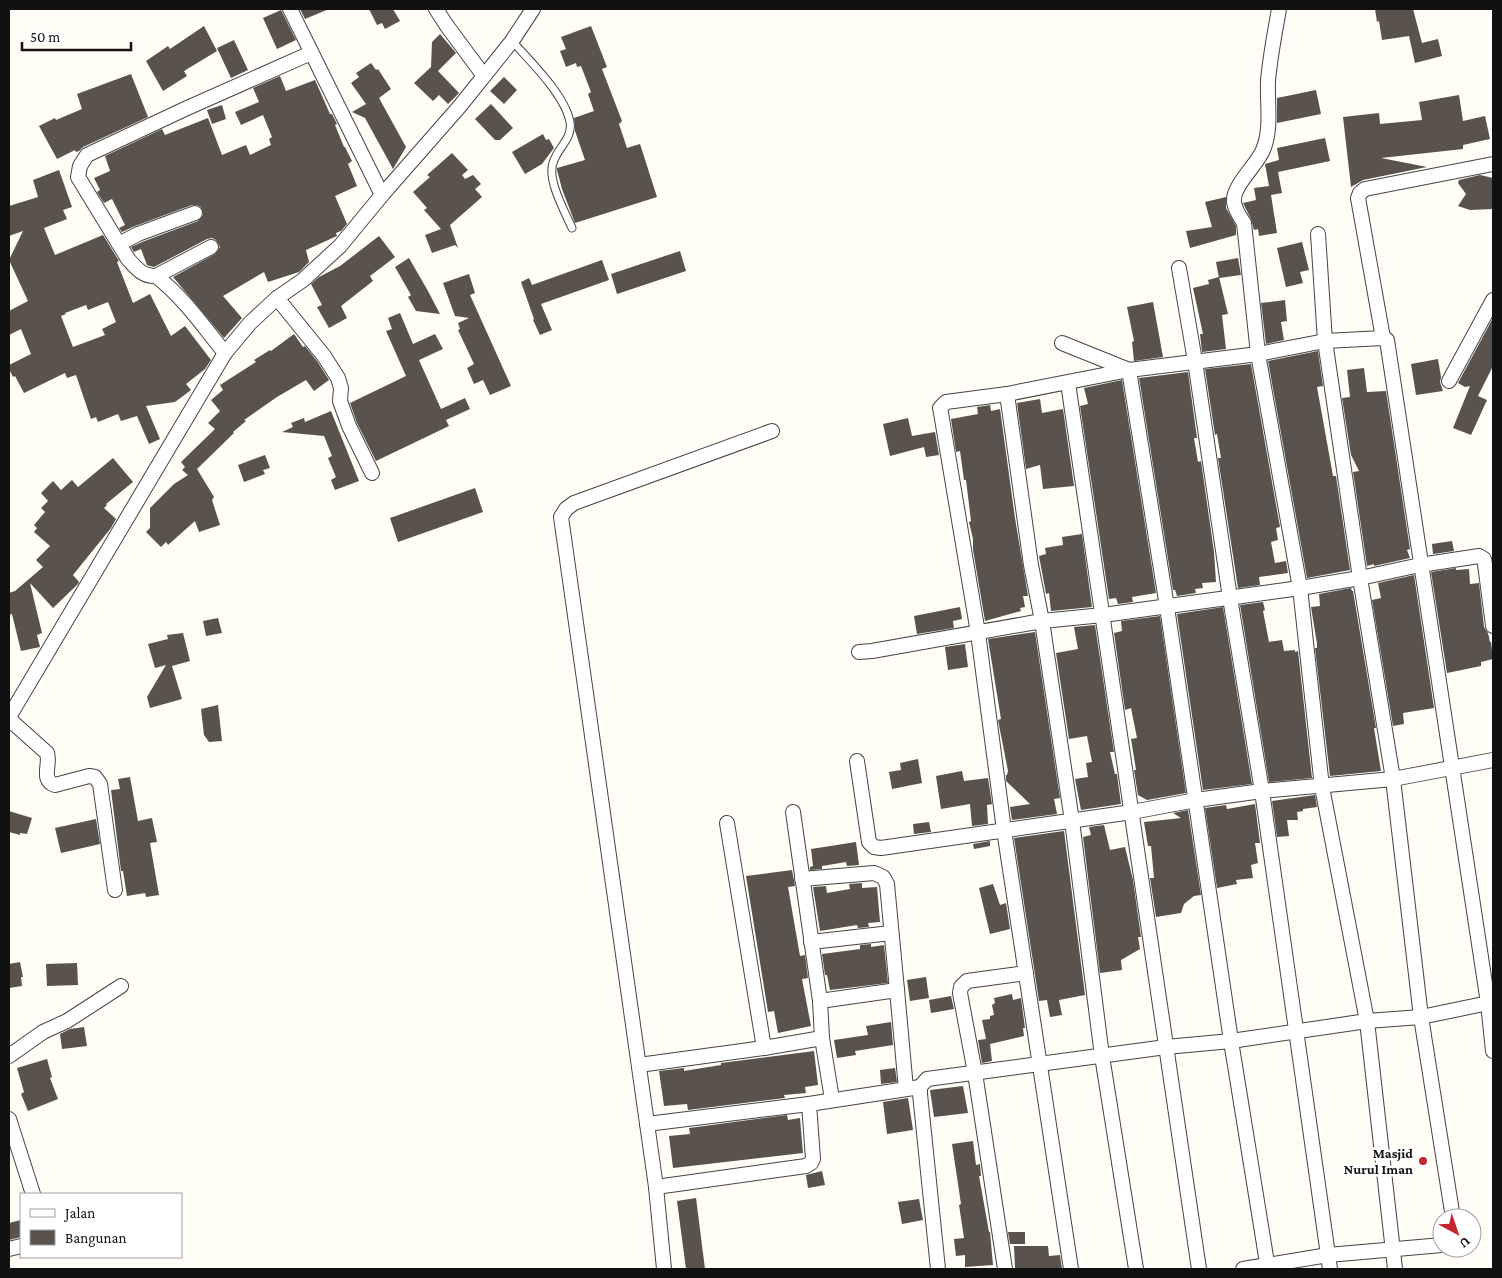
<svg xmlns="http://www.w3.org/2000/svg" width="1502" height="1278" font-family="'Crimson Pro',serif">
<rect width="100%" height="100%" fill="#fffdf5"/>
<g fill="#5a524d" fill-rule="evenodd">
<path d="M300 9H329L305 19Z"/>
<path d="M369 9H393L400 21 385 29 382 23 377 25Z"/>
<path d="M1375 9H1413L1422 43 1438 39 1442 56 1415 63 1409 36 1382 40 1379 21 1377 22Z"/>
<path d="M281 10 296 40 277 49 263 18Z"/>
<path d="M204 26 217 51 184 71 187 76 163 91 146 61 168 46 170 49Z"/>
<path d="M591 26 607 67 602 69 622 121 619 124 627 148 640 144 657 197 575 223 562 189 557 170V168L585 160 575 131 574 118 594 111 588 94 591 92 581 66 577 67 576 63 566 67 560 51 566 49 561 37Z"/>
<path d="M440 34 456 53 438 71 459 93 448 104 439 95 433 101 414 83 431 67 432 42Z"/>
<path d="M234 40 248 70 231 78 217 48Z"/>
<path d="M371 63 376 70 378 69 391 89 379 98 406 147 393 169 365 118 352 112 366 104 351 83 359 77 356 73Z"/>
<path d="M131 74 148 117 83 147 79 151 76 152 75 150 57 159 39 126 55 118 56 120 82 109 77 94Z"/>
<path d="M280 76 286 91 315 80 330 114H332L337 124 335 125 344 147H345L352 161 348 164 357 186 335 196 347 224 341 231 336 233 337 236 306 250 309 262 299 272 268 282 264 272 223 296 242 318 224 338 173 277 215 254 220 247 216 240 212 238 207 239 154 267 147 265 141 249 134 252 131 247 142 242 198 221 203 215 201 207 197 205H192L135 226 122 232 119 228 125 225 112 199 104 203 97 192 100 190 94 178 110 171 105 156 162 129 165 135 208 118 222 155 246 145 250 155 271 145 269 139 272 137 263 115 241 125 235 112 259 102 253 88Z"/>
<path d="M504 77 517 90 504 104 490 91Z"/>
<path d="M1316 90 1321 114 1277 123V98Z"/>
<path d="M1459 95 1463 121 1485 116 1490 139 1463 145V149L1381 158 1427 167 1363 180 1351 187 1343 117 1379 113 1380 124 1422 120 1419 102Z"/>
<path d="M491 104 513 128 500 140H495L475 119Z"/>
<path d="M222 105 226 119 212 124 207 110Z"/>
<path d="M543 134 546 140 549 139 554 148 542 164 525 174 512 152Z"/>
<path d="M1325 138 1330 161 1278 172 1282 193 1271 195 1277 233 1259 236 1258 229 1254 230 1251 219 1243 203 1256 200 1254 188 1269 186 1265 164 1279 160 1277 148Z"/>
<path d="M452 153 468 170 462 175 465 179 473 175 481 184 475 189 482 197 450 225 458 248 455 245 432 253 425 235 441 229 424 210 427 208 413 192 430 177 427 175Z"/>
<path d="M59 170 72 207 63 210 67 219 44 228 55 255 103 235 119 261 117 262 133 303 150 294 171 336 185 326 211 360 205 369 186 384 191 390 175 402 146 406 160 439 149 444 137 416 121 421 118 414 98 422 96 417 91 419 76 375 67 378 65 373 24 393 15 376 13 377 9 369V365L31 354 21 329 9 335V311L28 301 9 260 23 231 9 236V206L38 197 33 180ZM108 302 116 322 102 329 105 335 73 347 61 316 66 314 65 313 86 305 88 310Z"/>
<path d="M1480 175 1493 178V209L1470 210 1458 206 1466 194 1458 183 1459 180Z"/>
<path d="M1226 197V208L1236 226V235L1190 248 1186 231 1212 227 1205 202Z"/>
<path d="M379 236 395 257 370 276 373 281 341 306 347 318 329 328 317 307 322 305 311 284 319 277 340 266Z"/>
<path d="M1302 242 1309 270 1300 272 1303 283 1286 287 1277 248Z"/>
<path d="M680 251 686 271 617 294 611 274Z"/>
<path d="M409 258 428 291 440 314 416 311 408 297 411 295 395 267Z"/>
<path d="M1238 258 1241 275 1219 278 1216 262Z"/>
<path d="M602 260 609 280 541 304 552 330 540 335 533 320 534 319 521 282 529 278 532 285Z"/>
<path d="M469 274 475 293 470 295 511 386 490 395 483 380 474 384 467 368 474 364 458 330 460 329 458 323 469 318 455 316 443 283Z"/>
<path d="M1219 277 1228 314 1222 315 1226 349 1202 352 1200 334H1203L1193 288 1209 284 1208 280Z"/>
<path d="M1285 300 1287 321 1281 322 1284 340 1266 344 1261 303Z"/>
<path d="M1153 302 1163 357 1134 361 1132 342 1134 341 1127 307Z"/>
<path d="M400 313 413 344 435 334 443 349 419 360 441 409 465 398 470 409 446 420 449 426 376 461 357 423 350 403 406 376 386 331 392 329 388 318Z"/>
<path d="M1493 318V366L1478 396 1487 400 1471 435 1453 428 1470 386 1465 387 1458 383Z"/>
<path d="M294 334 303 347 305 346 317 361 329 380 314 391 306 380 277 397 244 420 246 421 233 432 234 433 197 469 214 497 212 500 220 525 199 532 195 521 168 545 166 542 161 547 146 532 150 528V508L174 484 188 475 182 470 185 467 181 462 215 429 208 423 220 411 211 400 223 390 220 385 256 362 254 360 270 350 271 351Z"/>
<path d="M1318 351 1323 386 1317 387 1333 476H1336L1350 570 1307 578 1268 361Z"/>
<path d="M1438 359 1441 377 1440 382 1443 391 1416 395 1411 364Z"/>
<path d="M1251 364 1280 527 1276 528 1278 540 1271 542 1275 563 1286 561 1288 573 1259 577 1260 585 1238 588 1218 458H1221L1217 434 1215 435 1205 369Z"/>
<path d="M1364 368 1367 392 1386 391 1410 549 1407 550 1410 558 1374 566V564L1367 566 1353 472 1359 471 1351 455 1342 398 1350 397 1347 370Z"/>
<path d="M1188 372 1197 438H1194L1198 462 1201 461 1214 552 1216 582 1202 583 1203 588 1195 589 1196 593 1177 596 1175 590H1173L1139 378Z"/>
<path d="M1122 380 1156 593 1132 597 1133 602 1118 604 1116 598 1109 599 1080 406 1088 404 1084 388Z"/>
<path d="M1040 399 1042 413 1063 409 1074 486 1043 489 1040 465 1026 469 1017 403Z"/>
<path d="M990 405 991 411 1000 409 1015 518 1028 596H1023L1025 607 1020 608 1021 611 985 621 973 550V539L969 522 971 521 966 480H964L960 451 956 452 951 419 978 414 977 407Z"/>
<path d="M331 411 359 481 335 490 331 480 336 477 328 458 332 456 324 436 282 432 293 427 291 423 304 418 305 422Z"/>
<path d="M908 418 912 436 935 432 939 455 926 457 924 447 890 456 883 424Z"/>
<path d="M265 455 270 468 263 470 265 474 244 482 238 465Z"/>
<path d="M113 458 133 482 106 504 107 505 104 508 116 519 111 528 73 575 79 582 78 584 53 608 30 583 42 633 37 635 40 647 21 651 12 614 9 615V593L15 591 43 567 36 560 50 546 34 532 37 528 34 525 45 512 41 508 48 501 41 493 53 481 61 490 72 480 78 487Z"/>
<path d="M475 488 483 512 398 542 390 518Z"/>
<path d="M1082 534 1092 607 1051 611 1049 593 1046 594 1039 556 1046 554 1045 548 1063 545 1062 537Z"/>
<path d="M1452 541 1454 551 1433 554 1432 544Z"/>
<path d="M1456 568V570L1469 569 1470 584 1479 583 1484 627 1488 633 1490 642H1491L1493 659 1481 662V666L1447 673 1431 572Z"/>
<path d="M1414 575 1434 708 1403 713 1404 724 1393 726 1372 600 1381 598 1378 583Z"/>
<path d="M1351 588 1352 591H1353L1376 728H1374L1381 771 1330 776 1315 648H1317V644L1311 607 1320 606 1319 594Z"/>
<path d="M1263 602 1265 610 1263 611 1269 642 1282 640 1284 651 1295 650V652L1298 651 1312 778 1269 782 1240 605Z"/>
<path d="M960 607 962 619 953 621 954 628 917 634 914 616Z"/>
<path d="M1223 607 1252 784 1203 790 1177 614Z"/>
<path d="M1160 616 1186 793 1147 800 1138 795 1134 770H1136L1131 739 1137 738 1131 708 1125 710 1114 633 1122 631 1121 621Z"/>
<path d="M218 618 222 633 206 636 203 621Z"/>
<path d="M1095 625 1114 752H1110L1115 774H1117L1121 804 1081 810 1075 779 1088 777 1086 763 1092 762 1087 736 1069 739 1056 653 1078 649 1074 627Z"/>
<path d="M1035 632 1060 798 1054 799 1057 814 1012 820 1010 807 1030 804 1006 781V775H1007L1008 771 998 720 1001 719 988 639Z"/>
<path d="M183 633 190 661 172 666 182 699 150 708 147 697 166 665 155 668 148 644 168 639 167 635Z"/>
<path d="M965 644 968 667 948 670 945 647Z"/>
<path d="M218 705 222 741 209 742 204 735 201 709Z"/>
<path d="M918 759 922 783 892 789 889 772 901 770 900 763Z"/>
<path d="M962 771 964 781 988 778 992 804 987 805 988 824 972 826 970 804 941 809 936 776Z"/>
<path d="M130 777 138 821 152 818 157 842 150 843 159 895 146 897 145 893 127 896 123 871H121L111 790 120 789 118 779Z"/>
<path d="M1315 795 1317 807 1303 809V811L1297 812 1298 820H1287L1289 836 1277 837 1272 801Z"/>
<path d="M1255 804 1260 843H1255L1258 863 1251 865 1253 878 1236 880 1237 884 1217 888 1205 808 1226 805 1227 809Z"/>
<path d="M1188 810 1201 895 1194 896 1184 904 1181 913 1156 917 1150 878H1154L1151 846H1148L1144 822 1181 818 1173 813Z"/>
<path d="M9 811 32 818 27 834 20 833V835L9 832Z"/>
<path d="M96 819 100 844 61 853 55 828Z"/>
<path d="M929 822 931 832 914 834 913 824Z"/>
<path d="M1104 825 1110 850 1125 847 1133 880 1141 937H1138L1140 949 1121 960 1122 970 1100 973 1083 837 1091 835 1089 827Z"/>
<path d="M1064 831 1085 995 1059 1000 1062 1015 1050 1017 1047 1000 1039 1001 1014 838Z"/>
<path d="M990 841V846L974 849 973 844Z"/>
<path d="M856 842 859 865 847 866 846 862 822 866V869L810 870V867L813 866 811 849Z"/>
<path d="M792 870 795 886 788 887 800 956 805 955 808 978 802 979 811 1026 778 1033 774 1011 768 1012 746 876Z"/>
<path d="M862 883V888L877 887 880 922 868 923 869 927 858 928 857 925 820 931 813 887 826 886 827 893 850 889 849 884Z"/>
<path d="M993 884 1000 905 1006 903 1010 929 990 934 979 888Z"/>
<path d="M871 944V947L884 945 888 983 830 990 827 975H825L822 954 860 949V945Z"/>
<path d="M20 962 23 977H21L22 986 9 988V964Z"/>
<path d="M77 963 78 985 47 986 46 964Z"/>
<path d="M926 977 929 998 910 1001 907 980Z"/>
<path d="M1012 994 1013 1000 1021 998 1025 1028H1023L1024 1036 990 1044 992 1061 982 1063 978 1040 986 1039 982 1020 990 1019V1016L994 1015 992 1005 995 1003 994 998Z"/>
<path d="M951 996 954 1009 931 1013 929 1000Z"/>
<path d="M891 1022 893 1045 855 1051 856 1055 837 1058 834 1040 868 1035 866 1026Z"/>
<path d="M84 1027 87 1046 62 1049 60 1034 70 1029Z"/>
<path d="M814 1051 818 1085 805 1087 806 1093 784 1095 785 1098 688 1110 687 1104 664 1106 659 1071 684 1068V1071L721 1065V1063Z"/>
<path d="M47 1059 52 1077 50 1078 58 1099 28 1111 21 1094 24 1092 17 1068Z"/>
<path d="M895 1068 897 1082 881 1084 880 1070Z"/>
<path d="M963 1086 968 1113 934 1117 930 1090Z"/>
<path d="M908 1098 913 1130 887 1134 883 1102Z"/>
<path d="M787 1115 788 1120 800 1118 803 1153 673 1168 669 1136 690 1134 689 1128Z"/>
<path d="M973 1141 976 1165 980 1164 981 1176H979L989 1232H990L993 1265 965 1267V1255L956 1256 954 1239 964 1238 959 1205 961 1204 952 1144Z"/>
<path d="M822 1171 825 1185 808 1188 806 1175Z"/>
<path d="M696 1198 705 1269H686L677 1201Z"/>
<path d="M919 1199 923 1220 902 1224 898 1202Z"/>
<path d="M21 1220V1237L9 1240V1223Z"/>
<path d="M1008 1232H1025V1244H1010Z"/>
<path d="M1014 1246H1048L1049 1256 1060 1255 1062 1269H1015Z"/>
</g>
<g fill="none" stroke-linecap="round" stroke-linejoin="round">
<defs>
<path id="lane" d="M512 41C530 61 565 95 570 122 573 139 557 148 553 163 547 180 565 212 572 228"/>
<g id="street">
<path d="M290 9 382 195"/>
<path d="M436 9 447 26 484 76"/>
<path d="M1279 9C1275 32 1270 57 1268 81 1267 103 1272 129 1263 150 1257 165 1232 186 1234 202 1235 210 1240 217 1244 223L1258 354 1300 588 1322 787 1367 1021 1395 1269"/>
<path d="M1318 234 1325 341 1360 578 1393 779 1421 1017 1453 1218"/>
<path d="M119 244 138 234 195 213"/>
<path d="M1179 268 1195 361 1230 598 1262 791 1330 1269"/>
<path d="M156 276 211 247"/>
<path d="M277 298 324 356 338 378 341 388 340 401 349 426 372 473"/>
<path d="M1383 338 1358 198 1360 193 1365 189 1493 164"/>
<path d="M1062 343 1129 370 1167 607 1231 1041 1268 1269"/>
<path d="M225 353C203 326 184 298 156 276 143 277 136 268 128 259L78 177 80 166 87 155 185 109 311 53"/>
<path d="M1449 381 1493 300"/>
<path d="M1068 383 1199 1269"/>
<path d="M1007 394 1031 565 1042 621 1072 821 1102 1056 1136 1269"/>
<path d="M859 652 872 651 1042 621 1103 615 1300 588 1360 578 1420 565 1479 556 1484 559 1485 564 1493 626"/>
<path d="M9 717 225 353 250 323 277 298 303 280 340 246 382 195 460 106 512 41 533 9"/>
<path d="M9 719 47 753C51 764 40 780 55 785L89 776 95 777 100 784 115 890"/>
<path d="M857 761 869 842 874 847 881 848 1132 812 1196 800 1262 791 1393 779 1493 760"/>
<path d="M793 812 820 1001 822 1038 832 1099"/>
<path d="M727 823 764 1048"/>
<path d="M802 879 874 873 883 877 887 884 897 990"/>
<path d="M811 942 891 933"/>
<path d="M820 1001 897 990 906 1089"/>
<path d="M9 1056 43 1032 67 1021 121 986"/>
<path d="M639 1065 764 1048 822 1038"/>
<path d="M9 1119 33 1194"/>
<path d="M647 1124 809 1104"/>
<path d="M656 1187 806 1166 811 1163 813 1159 809 1104 920 1087"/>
<path d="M9 1249 21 1246"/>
<path d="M664 1269 656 1187 561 517 566 509 574 503 772 431"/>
<path d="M938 1269 920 1094V1087L927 1079 1166 1047 1231 1041 1367 1021 1421 1017 1493 1002"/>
<path d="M1005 1269 975 1073 960 993 961 987 967 981 1026 973"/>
<path d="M1071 1269 1004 830 978 633 941 413 940 408 946 402 1007 394 1129 370 1258 354 1325 341 1383 338 1387 340 1488 1003 1493 1051"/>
<path d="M1243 1269 1328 1255 1442 1245"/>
</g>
</defs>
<use href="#lane" stroke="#444" stroke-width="9"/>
<use href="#street" stroke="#444" stroke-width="16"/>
<use href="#lane" stroke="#fff" stroke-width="7"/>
<use href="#street" stroke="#fff" stroke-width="14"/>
</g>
<circle fill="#c4262e" stroke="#fff" stroke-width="2" cx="1423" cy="1161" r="5"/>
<g text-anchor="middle" stroke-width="5" stroke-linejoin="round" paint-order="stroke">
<g font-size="14" font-weight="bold" fill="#111" stroke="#fff" text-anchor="end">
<text x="1413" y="1158">Masjid<tspan x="1413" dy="16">Nurul Iman</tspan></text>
</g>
</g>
<rect width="1502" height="1278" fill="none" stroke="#111111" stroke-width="20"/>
<rect x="20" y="1193" width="162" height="65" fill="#ffffff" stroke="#a0a0a0"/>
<rect x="30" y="1209" width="25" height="8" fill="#ffffff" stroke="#a0a0a0"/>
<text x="65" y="1218" font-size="15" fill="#111111">Jalan</text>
<rect x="30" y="1230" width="25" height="15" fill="#5a524d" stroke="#a0a0a0"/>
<text x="65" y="1243" font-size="15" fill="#111111">Bangunan</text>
<g transform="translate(1457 1233) rotate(140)"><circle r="24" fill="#ffffff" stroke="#a0a0a0"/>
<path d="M0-4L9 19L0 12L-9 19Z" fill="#c4262e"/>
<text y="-8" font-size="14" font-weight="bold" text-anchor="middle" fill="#111111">U</text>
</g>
<path d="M22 42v8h109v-8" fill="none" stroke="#111111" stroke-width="2.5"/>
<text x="30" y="42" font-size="15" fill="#111111" stroke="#ffffff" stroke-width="4" paint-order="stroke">50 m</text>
</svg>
